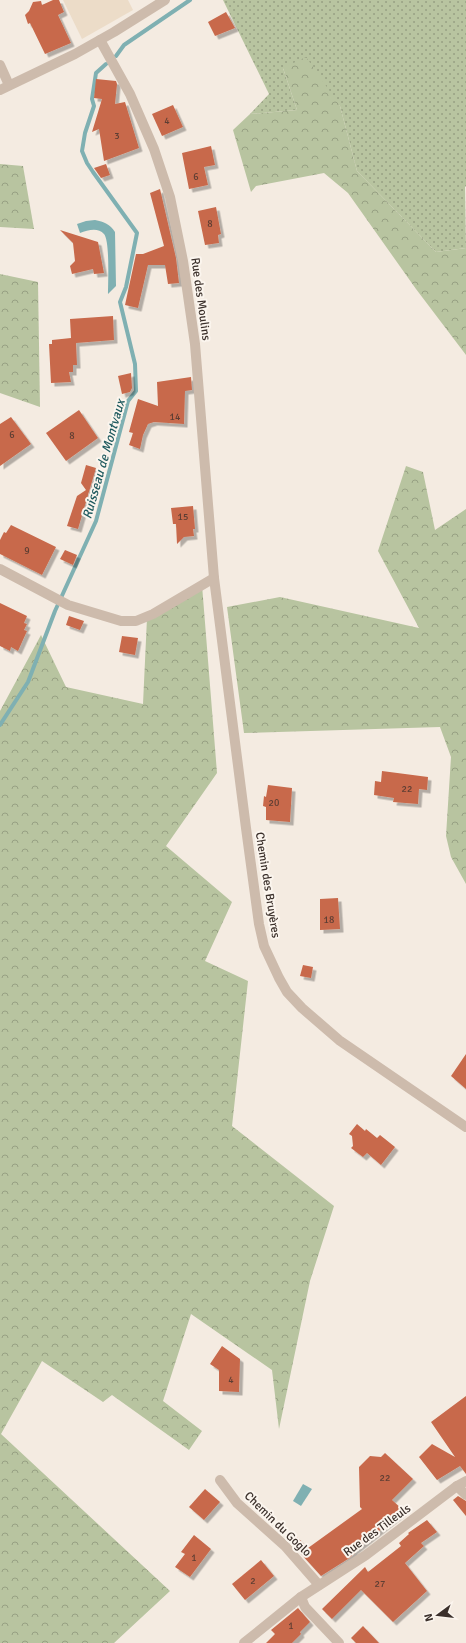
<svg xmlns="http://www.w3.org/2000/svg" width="466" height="1643" font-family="Signika,sans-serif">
<defs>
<pattern id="grass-dots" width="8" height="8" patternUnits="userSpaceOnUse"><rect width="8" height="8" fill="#b8c4a0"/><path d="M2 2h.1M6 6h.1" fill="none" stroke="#97a083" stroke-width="1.8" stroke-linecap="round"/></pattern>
<pattern id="forest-crowns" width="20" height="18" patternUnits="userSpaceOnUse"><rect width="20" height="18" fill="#b8c4a0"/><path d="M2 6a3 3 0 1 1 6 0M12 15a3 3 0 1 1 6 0" fill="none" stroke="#97a083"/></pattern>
<filter id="shadow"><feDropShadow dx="3.5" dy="3.5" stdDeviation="0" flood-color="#0004"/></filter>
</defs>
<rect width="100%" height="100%" fill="#f4ebe1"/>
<path fill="url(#grass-dots)" d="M223 0H466V186L465 187 466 248 436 252 357 171 340 106 283 68 297 110 250 114 269 94Z"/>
<g fill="url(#forest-crowns)">
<path d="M306 57 340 106 357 171 436 252 466 248V355L416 289 348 193 324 173 256 186 251 192 233 130 250 114 297 110 283 68Z"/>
<path d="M0 164 23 166 34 229 0 227Z"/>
<path d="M0 274 38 282 40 407 0 393Z"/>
<path d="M406 466 423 472 435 530 466 509V884L451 857 446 836 451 757 440 727 244 733 227 607 280 597 419 628 378 551Z"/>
<path d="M202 585 217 773 166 846 232 902 205 961 248 981 232 1126 334 1206 310 1281 279 1429 272 1370 191 1314 163 1401 202 1431 189 1450 112 1395 103 1402 42 1361 1 1434 170 1591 114 1643H0V711L41 635 66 687 143 704 147 618Z"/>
</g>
<path fill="#ecdcc8" d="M63 0H128L133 10 82 39Z"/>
<g fill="#7fb0b2">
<path d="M95 220C104 222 110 224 115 232L116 286 108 294C108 283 110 241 104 234 98 227 88 230 80 233L77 224 86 221Z"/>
<path d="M303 1484 312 1489 301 1506 293 1501Z"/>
</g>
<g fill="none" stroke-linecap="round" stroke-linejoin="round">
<g stroke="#7fb0b2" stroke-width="4">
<path d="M116 56 124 45 190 0"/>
<path d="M0 725 28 682 55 611 96 521 128 401 136 391 135 364 120 302 126 287 137 233 93 172 87 163 82 151 85 133 94 106 92 99 96 73 106 64"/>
</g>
</g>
<g fill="#c8694b" filter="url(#shadow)">
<path d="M53 0H59L64 12 58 15 71 43 45 54 30 23 28 24 25 15 29 11 33 2 41 1 42 5Z"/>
<path d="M226 12 235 28 215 36 208 22Z"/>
<path d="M96 79 116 81 117 84 115 104 125 102 139 148 104 161 99 129 92 132 102 99 94 98Z"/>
<path d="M173 105 183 127 162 136 152 114Z"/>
<path d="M211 146 215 165 204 167 208 185 189 189 182 153Z"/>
<path d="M106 164 110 175 101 178 94 168Z"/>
<path d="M160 189 176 258 179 283 168 284 165 265H148L138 308 125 305 136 254H143L164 246 150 193Z"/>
<path d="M216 207 221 234 218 235 219 243 205 245 198 211Z"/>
<path d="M60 230 98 242 104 273 94 274 93 269 72 274 70 266 75 261 73 243Z"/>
<path d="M113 316 114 340 76 343 77 365H73V372H69L71 382 51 383 49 344H52V340L71 338 70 319Z"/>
<path d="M131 373 132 388 130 392 122 394 118 376Z"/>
<path d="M191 377 192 390 185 391 184 424 154 422 148 424 143 435 140 449 129 445 133 433 129 432 138 399 158 406 157 382Z"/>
<path d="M79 410 98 438 66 461 46 433Z"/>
<path d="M11 417 31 444 0 466V424Z"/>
<path d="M86 465 96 468 78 529 67 526 77 496 86 490 81 483Z"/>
<path d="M193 506 195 529H193L194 536 184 537 177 544 176 524H173L171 508Z"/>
<path d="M11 525 56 547 42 575 0 554V540L4 532 6 533Z"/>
<path d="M65 550 77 555 73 565 60 559Z"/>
<path d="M0 603 27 616 24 623 27 624 24 630 27 631 18 651 11 647 10 651 0 646Z"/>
<path d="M69 616 84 621 80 630 66 625Z"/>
<path d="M122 636 138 638 135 655 119 652Z"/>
<path d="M382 771 428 777 427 790 419 789 418 804 393 802 394 798 374 795 375 781 381 782Z"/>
<path d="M268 785 292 788 290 822 266 820V807L263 806 264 796 266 797Z"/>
<path d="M338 898 340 929 320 930V899Z"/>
<path d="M303 965 313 967 311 978 300 976Z"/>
<path d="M466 1054V1089L451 1076Z"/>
<path d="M357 1124 365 1131 366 1129 377 1138 380 1135 395 1147 381 1165 367 1153 363 1157 351 1148 353 1146 352 1136 349 1134Z"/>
<path d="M222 1346 240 1359 239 1392 219 1391V1370L210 1364Z"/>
<path d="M466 1396V1474L460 1466 437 1480 419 1457 432 1444 455 1457 431 1422Z"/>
<path d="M385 1453 413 1479 392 1500 404 1511 354 1551 355 1553 348 1559 321 1576 292 1544 297 1537 308 1548 362 1509 360 1507 359 1467 370 1456 381 1457Z"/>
<path d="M205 1489 220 1502 204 1520 189 1507Z"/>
<path d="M458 1496 466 1501V1516L453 1500Z"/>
<path d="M427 1520 437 1532 421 1543 424 1546 405 1563 427 1591 393 1622 361 1590 332 1619 322 1609 365 1567 368 1572 401 1546 399 1543 409 1534 408 1533Z"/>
<path d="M194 1535 211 1549 190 1577 175 1567 185 1554 181 1552Z"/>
<path d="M261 1560 274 1576 245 1600 232 1584Z"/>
<path d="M298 1608 310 1622 300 1632 301 1634 292 1643H266L275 1634 271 1630Z"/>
<path d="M363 1626 379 1643H356L351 1638Z"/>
</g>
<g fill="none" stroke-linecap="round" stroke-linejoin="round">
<g stroke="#cdbbac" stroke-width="10">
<path d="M100 40 130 94 154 149 170 197 183 261 195 344 214 578 246 828 259 924 264 946 279 978 287 992 302 1008 339 1040 466 1127"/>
<path d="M0 65 9 85"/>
<path d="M0 90 75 54 114 32 165 0"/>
<path d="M0 569 68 605 121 621H136L153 614 214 578"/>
<path d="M220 1480 237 1503 285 1546 319 1585"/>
<path d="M457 1486 466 1495"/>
<path d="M301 1597 305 1607 339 1643"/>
<path d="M244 1643 301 1597 366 1555 457 1486 466 1481"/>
</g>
</g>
<g text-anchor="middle" stroke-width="4" stroke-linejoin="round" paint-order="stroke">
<g font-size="10" fill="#5e3e33">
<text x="167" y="124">4</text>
<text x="117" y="139">3</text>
<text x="196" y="180">6</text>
<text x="210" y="227">8</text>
<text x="175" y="420">14</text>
<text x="12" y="438">6</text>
<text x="72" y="439">8</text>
<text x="183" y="520">15</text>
<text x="27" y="554">9</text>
<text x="407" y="792">22</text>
<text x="274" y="806">20</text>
<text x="329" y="923">18</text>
<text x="231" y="1383">4</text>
<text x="385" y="1481">22</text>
<text x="194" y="1561">1</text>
<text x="253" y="1584">2</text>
<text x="380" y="1587">27</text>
<text x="291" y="1629">1</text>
</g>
<g font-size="12" fill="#3b302b" stroke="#fbf5ee">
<text transform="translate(201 299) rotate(82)" y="4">Rue des Moulins</text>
<text transform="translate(268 885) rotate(81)" y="4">Chemin des Bruyères</text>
<text transform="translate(278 1524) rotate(44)" y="4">Chemin du Goglo</text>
<text transform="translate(377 1530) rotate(-36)" y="4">Rue des Tilleuls</text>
</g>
<g font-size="13" font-style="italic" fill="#1f5a5e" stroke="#fbf5ee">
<text transform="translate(103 459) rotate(-74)" y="5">Ruisseau de Montvaux</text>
</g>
</g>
<g transform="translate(438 1615) rotate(255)" stroke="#fbf5ee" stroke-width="3" paint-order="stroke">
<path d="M0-3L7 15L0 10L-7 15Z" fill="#3b302b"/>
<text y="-6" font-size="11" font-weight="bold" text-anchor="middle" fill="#3b302b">N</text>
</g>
</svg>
